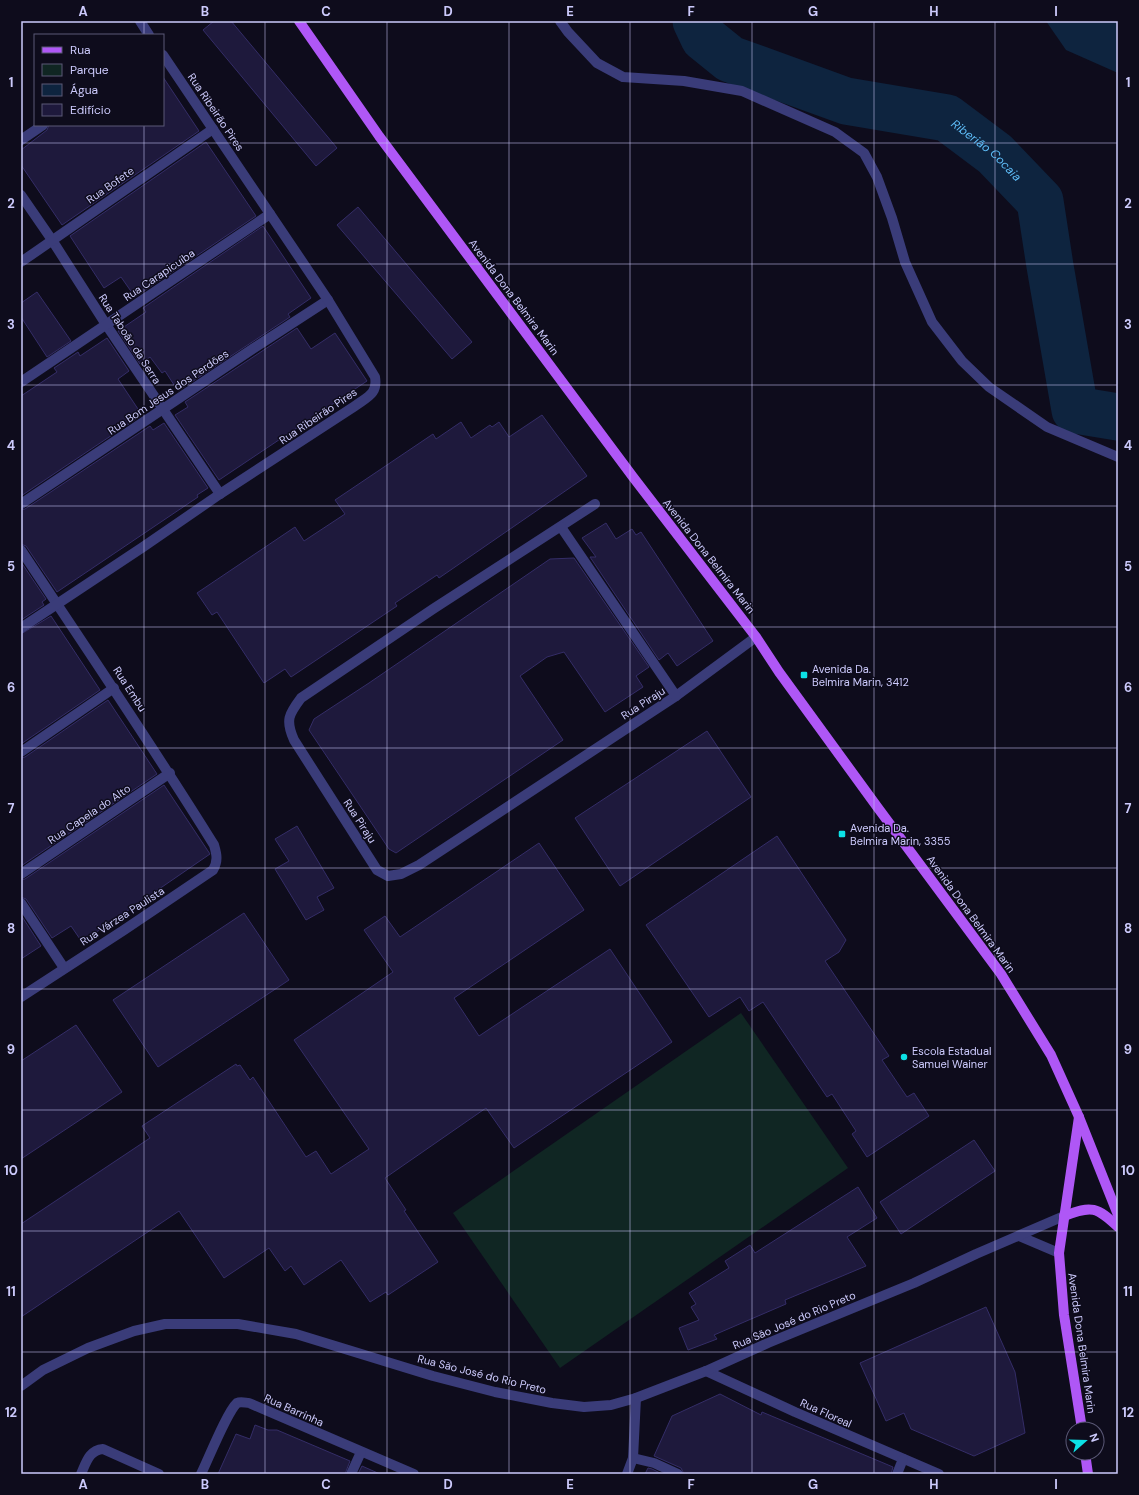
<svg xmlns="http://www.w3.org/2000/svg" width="1139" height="1495" font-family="'DM Sans',sans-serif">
<rect width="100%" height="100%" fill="#0e0c1c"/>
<path fill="#102623" d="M741 1013 848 1168 560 1368 453 1213Z"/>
<path fill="#0e243f" d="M1046 21H1118V73L1066 50Z"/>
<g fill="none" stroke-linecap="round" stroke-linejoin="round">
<path stroke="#0e243f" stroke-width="47" id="s1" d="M696 21 704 38 730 59 846 101 947 118 995 154 1040 201 1050 266 1075 410 1118 417"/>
</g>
<g fill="#1e193c" stroke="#342d67">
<path d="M214 21H231L337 148 316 166 203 30Z"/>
<path d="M163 77 199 131 62 225 21 165V150L47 130 49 125H163Z"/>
<path d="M206 142 256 216 135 297 121 277 104 288 70 236Z"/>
<path d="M358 207 472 342 452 359 337 225Z"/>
<path d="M263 226 311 298 288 314 290 317 178 391 165 371 162 373 150 357 140 364 118 331 146 312 143 308Z"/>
<path d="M37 292 71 341 47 357 21 317V303Z"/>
<path d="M297 328 311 349 335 333 367 381 219 480 175 415 188 407 185 402Z"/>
<path d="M107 338 129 371 118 379 142 415 21 496V396L57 372 54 368 78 352 80 356Z"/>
<path d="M542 415 587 476 439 578 437 575 395 603 397 606 291 677 285 669 264 683 217 612 212 615 197 593 295 527 304 541 345 514 335 500 433 434 436 439 461 422 471 438 490 425 492 427 499 422 509 437Z"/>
<path d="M164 423 208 488 197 495 198 497 57 592 26 546 21 544V510L25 509 150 426 153 430Z"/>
<path d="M606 523 616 539 632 529 636 535 641 532 713 641 677 666 668 653 659 660 590 557H596L582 538Z"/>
<path d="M574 558 649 667 636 676 643 687 605 712 564 652 547 657 520 676 563 740 396 853 389 849 309 730 314 719 369 683 550 559Z"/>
<path d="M21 562 46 599 42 602 44 605 21 620Z"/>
<path d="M51 616 100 690 21 744V634Z"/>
<path d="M108 700 157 774 21 866V758L25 757Z"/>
<path d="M707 731 751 797 620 886 575 818Z"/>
<path d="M164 785 210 854 82 942 71 926 52 938 26 899 21 897V880L25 879Z"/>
<path d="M297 826 334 888 317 897 324 910 306 920 275 869 289 861 275 839Z"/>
<path d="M777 836 846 940 839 952 825 961 889 1056 882 1060 907 1097 914 1093 929 1116 867 1157 852 1134 856 1131 832 1094 827 1097 763 1002 749 1011 740 997 709 1017 646 925Z"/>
<path d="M539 843 584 910 454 998 479 1036 610 949 672 1042 514 1148 486 1108 385 1178 406 1210 404 1211 438 1262 388 1295 386 1292 370 1302 341 1260 304 1285 291 1266 285 1271 269 1248 224 1278 179 1211 21 1317V1224L150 1138 142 1126 236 1064 237 1066 240 1065 250 1080 253 1077 306 1157 316 1151 331 1174 369 1149 294 1040 393 972 364 930 385 916 400 937Z"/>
<path d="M244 913 289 980 158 1067 113 1000Z"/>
<path d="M21 915 41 946 21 959Z"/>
<path d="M76 1025 122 1092 21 1159V1061Z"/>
<path d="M974 1140 995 1171 901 1234 880 1202Z"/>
<path d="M858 1187 877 1218 847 1237 866 1266 785 1300 786 1304 714 1335 717 1339 688 1350 679 1328 699 1320 691 1307 696 1304 689 1293 729 1268 725 1261 750 1245 755 1253Z"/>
<path d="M986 1307 1015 1372 1025 1433 974 1456 911 1429 904 1413 886 1421 860 1363Z"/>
<path d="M720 1394 761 1415 762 1412 893 1467 891 1474H684L681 1468 654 1456 672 1416Z"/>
<path d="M255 1425 268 1430H277L350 1461 345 1474H218L236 1434 250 1439Z"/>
<path d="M362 1466 380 1474H358Z"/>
<path d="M648 1468 652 1469 662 1474H645Z"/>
</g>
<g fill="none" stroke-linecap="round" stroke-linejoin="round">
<g stroke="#3a3c79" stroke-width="10">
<path d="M140 21 149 35"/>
<path d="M560 21 568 32 597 63 623 77 684 81 742 91 835 132 864 153 877 177 892 218 905 262 932 322 962 361 989 387 1047 427 1118 457"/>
<path d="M21 140 43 125"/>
<path d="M21 195 52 240 107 326 220 494"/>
<path d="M21 262 213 129"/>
<path d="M21 382 270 214"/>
<path d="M21 504 254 348 328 300"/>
<path d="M595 504 433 609 301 698C289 714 285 720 294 740L377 870 388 876 401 874 419 865 676 696 756 637"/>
<path d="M561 527 676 696"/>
<path d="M21 550C86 648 152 745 214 845 217 855 218 861 213 870L124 930 21 997"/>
<path d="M21 628 143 547 220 494 355 406C367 397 378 394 375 377L328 300 163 55"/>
<path d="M21 752 114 688"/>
<path d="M21 874 170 773"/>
<path d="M21 903 64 968"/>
<path d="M1019 1236 1059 1253"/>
<path d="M706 1371 795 1412 939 1474"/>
<path d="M21 1386 43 1370 88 1348 134 1331 165 1324H238L296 1334 433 1376 495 1392 552 1403 584 1407 611 1405 636 1398 706 1371 768 1343 914 1283 976 1254 1064 1216"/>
<path d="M633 1458 654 1463 678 1474"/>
<path d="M81 1474C86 1463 89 1450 103 1449L159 1474"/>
<path d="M201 1474C208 1460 227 1412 237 1403 241 1401 246 1403 249 1403L414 1474"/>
<path d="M351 1474 361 1452"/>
<path d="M627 1474 633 1458 636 1398"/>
<path d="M897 1474 903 1459"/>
</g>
<g stroke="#af57f6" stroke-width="10">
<path d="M299 21 379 136 633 477 756 637 779 672 878 808 1001 974 1051 1055 1079 1117 1118 1215"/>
<path d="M1079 1117 1059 1253 1064 1315 1082 1429"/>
<path d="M1064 1216C1092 1205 1097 1207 1118 1227"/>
<path d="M1085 1453 1088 1474"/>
</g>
</g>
<path fill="none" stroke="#cccafc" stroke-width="1" stroke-opacity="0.55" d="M144 21V35M265 21V1474M387 21V1474M509 21V1474M630 21V1474M752 21V1474M874 21V1474M995 21V1474M144 125V1474M21 143H1118M21 264H1118M21 385H1118M21 506H1118M21 627H1118M21 748H1118M21 868H1118M21 989H1118M21 1110H1118M21 1231H1118M21 1352H1118"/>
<g fill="#0ce1e6" stroke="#0e0c1c" stroke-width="1.5">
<rect x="800" y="671" width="8" height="8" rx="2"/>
<rect x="838" y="830" width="8" height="8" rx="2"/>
<circle cx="904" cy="1057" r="4"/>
</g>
<g text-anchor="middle" stroke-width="3" stroke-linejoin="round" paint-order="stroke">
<g font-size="11" fill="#cccafc" stroke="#0e0c1c">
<text transform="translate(216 112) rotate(56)" y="4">Rua Ribeirão Pires</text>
<text transform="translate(110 185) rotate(-35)" y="4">Rua Bofete</text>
<text transform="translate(159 275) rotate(-34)" y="4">Rua Carapicuiba</text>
<text transform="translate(514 297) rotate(53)" y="4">Avenida Dona Belmira Marin</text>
<text transform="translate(130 339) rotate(57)" y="4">Rua Taboão da Serra</text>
<text transform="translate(168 392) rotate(-34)" y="4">Rua Bom Jesus dos Perdões</text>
<text transform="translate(318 416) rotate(-34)" y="4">Rua Ribeirão Pires</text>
<text transform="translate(709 556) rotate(52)" y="4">Avenida Dona Belmira Marin</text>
<text transform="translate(130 689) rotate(57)" y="4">Rua Embu</text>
<text transform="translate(643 703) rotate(-33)" y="4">Rua Piraju</text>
<text transform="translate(89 814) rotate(-34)" y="4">Rua Capela do Alto</text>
<text transform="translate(360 821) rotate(57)" y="4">Rua Piraju</text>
<text transform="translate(971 914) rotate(54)" y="4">Avenida Dona Belmira Marin</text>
<text transform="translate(122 916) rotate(-33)" y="4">Rua Várzea Paulista</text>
<text transform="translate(794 1320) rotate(-23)" y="4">Rua São José do Rio Preto</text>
<text transform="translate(1082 1343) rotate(82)" y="4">Avenida Dona Belmira Marin</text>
<text transform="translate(482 1374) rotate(14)" y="4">Rua São José do Rio Preto</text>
<text transform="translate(294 1410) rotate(24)" y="4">Rua Barrinha</text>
<text transform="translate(826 1413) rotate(24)" y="4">Rua Floreal</text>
</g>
<g font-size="11" fill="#cccafc" stroke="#0e0c1c" text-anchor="start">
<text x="812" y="673">Avenida Da.<tspan x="812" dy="13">Belmira Marin, 3412</tspan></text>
<text x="850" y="832">Avenida Da.<tspan x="850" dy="13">Belmira Marin, 3355</tspan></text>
<text x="912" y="1055">Escola Estadual<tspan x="912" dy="13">Samuel Wainer</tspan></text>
</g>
<g font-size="12" font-style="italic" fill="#5ebcf7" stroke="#0e0c1c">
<text dy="4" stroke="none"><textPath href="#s1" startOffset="329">Riberião Cocaia</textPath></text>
</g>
</g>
<rect width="1139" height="1495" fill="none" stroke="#0e0c1c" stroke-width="44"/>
<rect x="34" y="34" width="130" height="92" fill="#0e0c1c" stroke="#5a5876"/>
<rect x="42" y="47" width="20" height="6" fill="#af57f6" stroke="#5a5876"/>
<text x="70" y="54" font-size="12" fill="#cccafc">Rua</text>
<rect x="42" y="64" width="20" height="12" fill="#102623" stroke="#5a5876"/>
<text x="70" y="74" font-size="12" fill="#cccafc">Parque</text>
<rect x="42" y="84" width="20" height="12" fill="#0e243f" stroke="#5a5876"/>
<text x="70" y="94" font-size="12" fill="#cccafc">Água</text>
<rect x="42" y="104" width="20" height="12" fill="#1e193c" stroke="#5a5876"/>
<text x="70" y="114" font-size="12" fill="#cccafc">Edifício</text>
<g transform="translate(1085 1441) rotate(70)"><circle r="19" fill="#0e0c1c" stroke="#5a5876"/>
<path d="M0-3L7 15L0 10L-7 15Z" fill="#0ce1e6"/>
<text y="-6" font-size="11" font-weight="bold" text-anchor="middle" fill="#cccafc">N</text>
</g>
<rect x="22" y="22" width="1095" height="1451" fill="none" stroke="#cccafc" stroke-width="1.5"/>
<g font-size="13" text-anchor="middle" font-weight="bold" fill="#cccafc">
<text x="83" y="16">A</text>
<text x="205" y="16">B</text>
<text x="326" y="16">C</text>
<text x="448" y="16">D</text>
<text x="570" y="16">E</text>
<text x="691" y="16">F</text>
<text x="813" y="16">G</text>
<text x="934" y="16">H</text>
<text x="1056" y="16">I</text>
<text x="11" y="87">1</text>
<text x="1128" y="87">1</text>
<text x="11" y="208">2</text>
<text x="1128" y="208">2</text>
<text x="11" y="329">3</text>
<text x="1128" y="329">3</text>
<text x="11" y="450">4</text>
<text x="1128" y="450">4</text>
<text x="11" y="571">5</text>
<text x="1128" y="571">5</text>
<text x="11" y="692">6</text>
<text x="1128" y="692">6</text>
<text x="11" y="813">7</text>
<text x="1128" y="813">7</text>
<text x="11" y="933">8</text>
<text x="1128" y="933">8</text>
<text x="11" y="1054">9</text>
<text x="1128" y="1054">9</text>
<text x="11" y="1175">10</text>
<text x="1128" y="1175">10</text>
<text x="11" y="1296">11</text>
<text x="1128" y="1296">11</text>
<text x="11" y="1417">12</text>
<text x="1128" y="1417">12</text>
<text x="83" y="1489">A</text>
<text x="205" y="1489">B</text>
<text x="326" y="1489">C</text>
<text x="448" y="1489">D</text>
<text x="570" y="1489">E</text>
<text x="691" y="1489">F</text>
<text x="813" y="1489">G</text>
<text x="934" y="1489">H</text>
<text x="1056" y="1489">I</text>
</g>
</svg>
